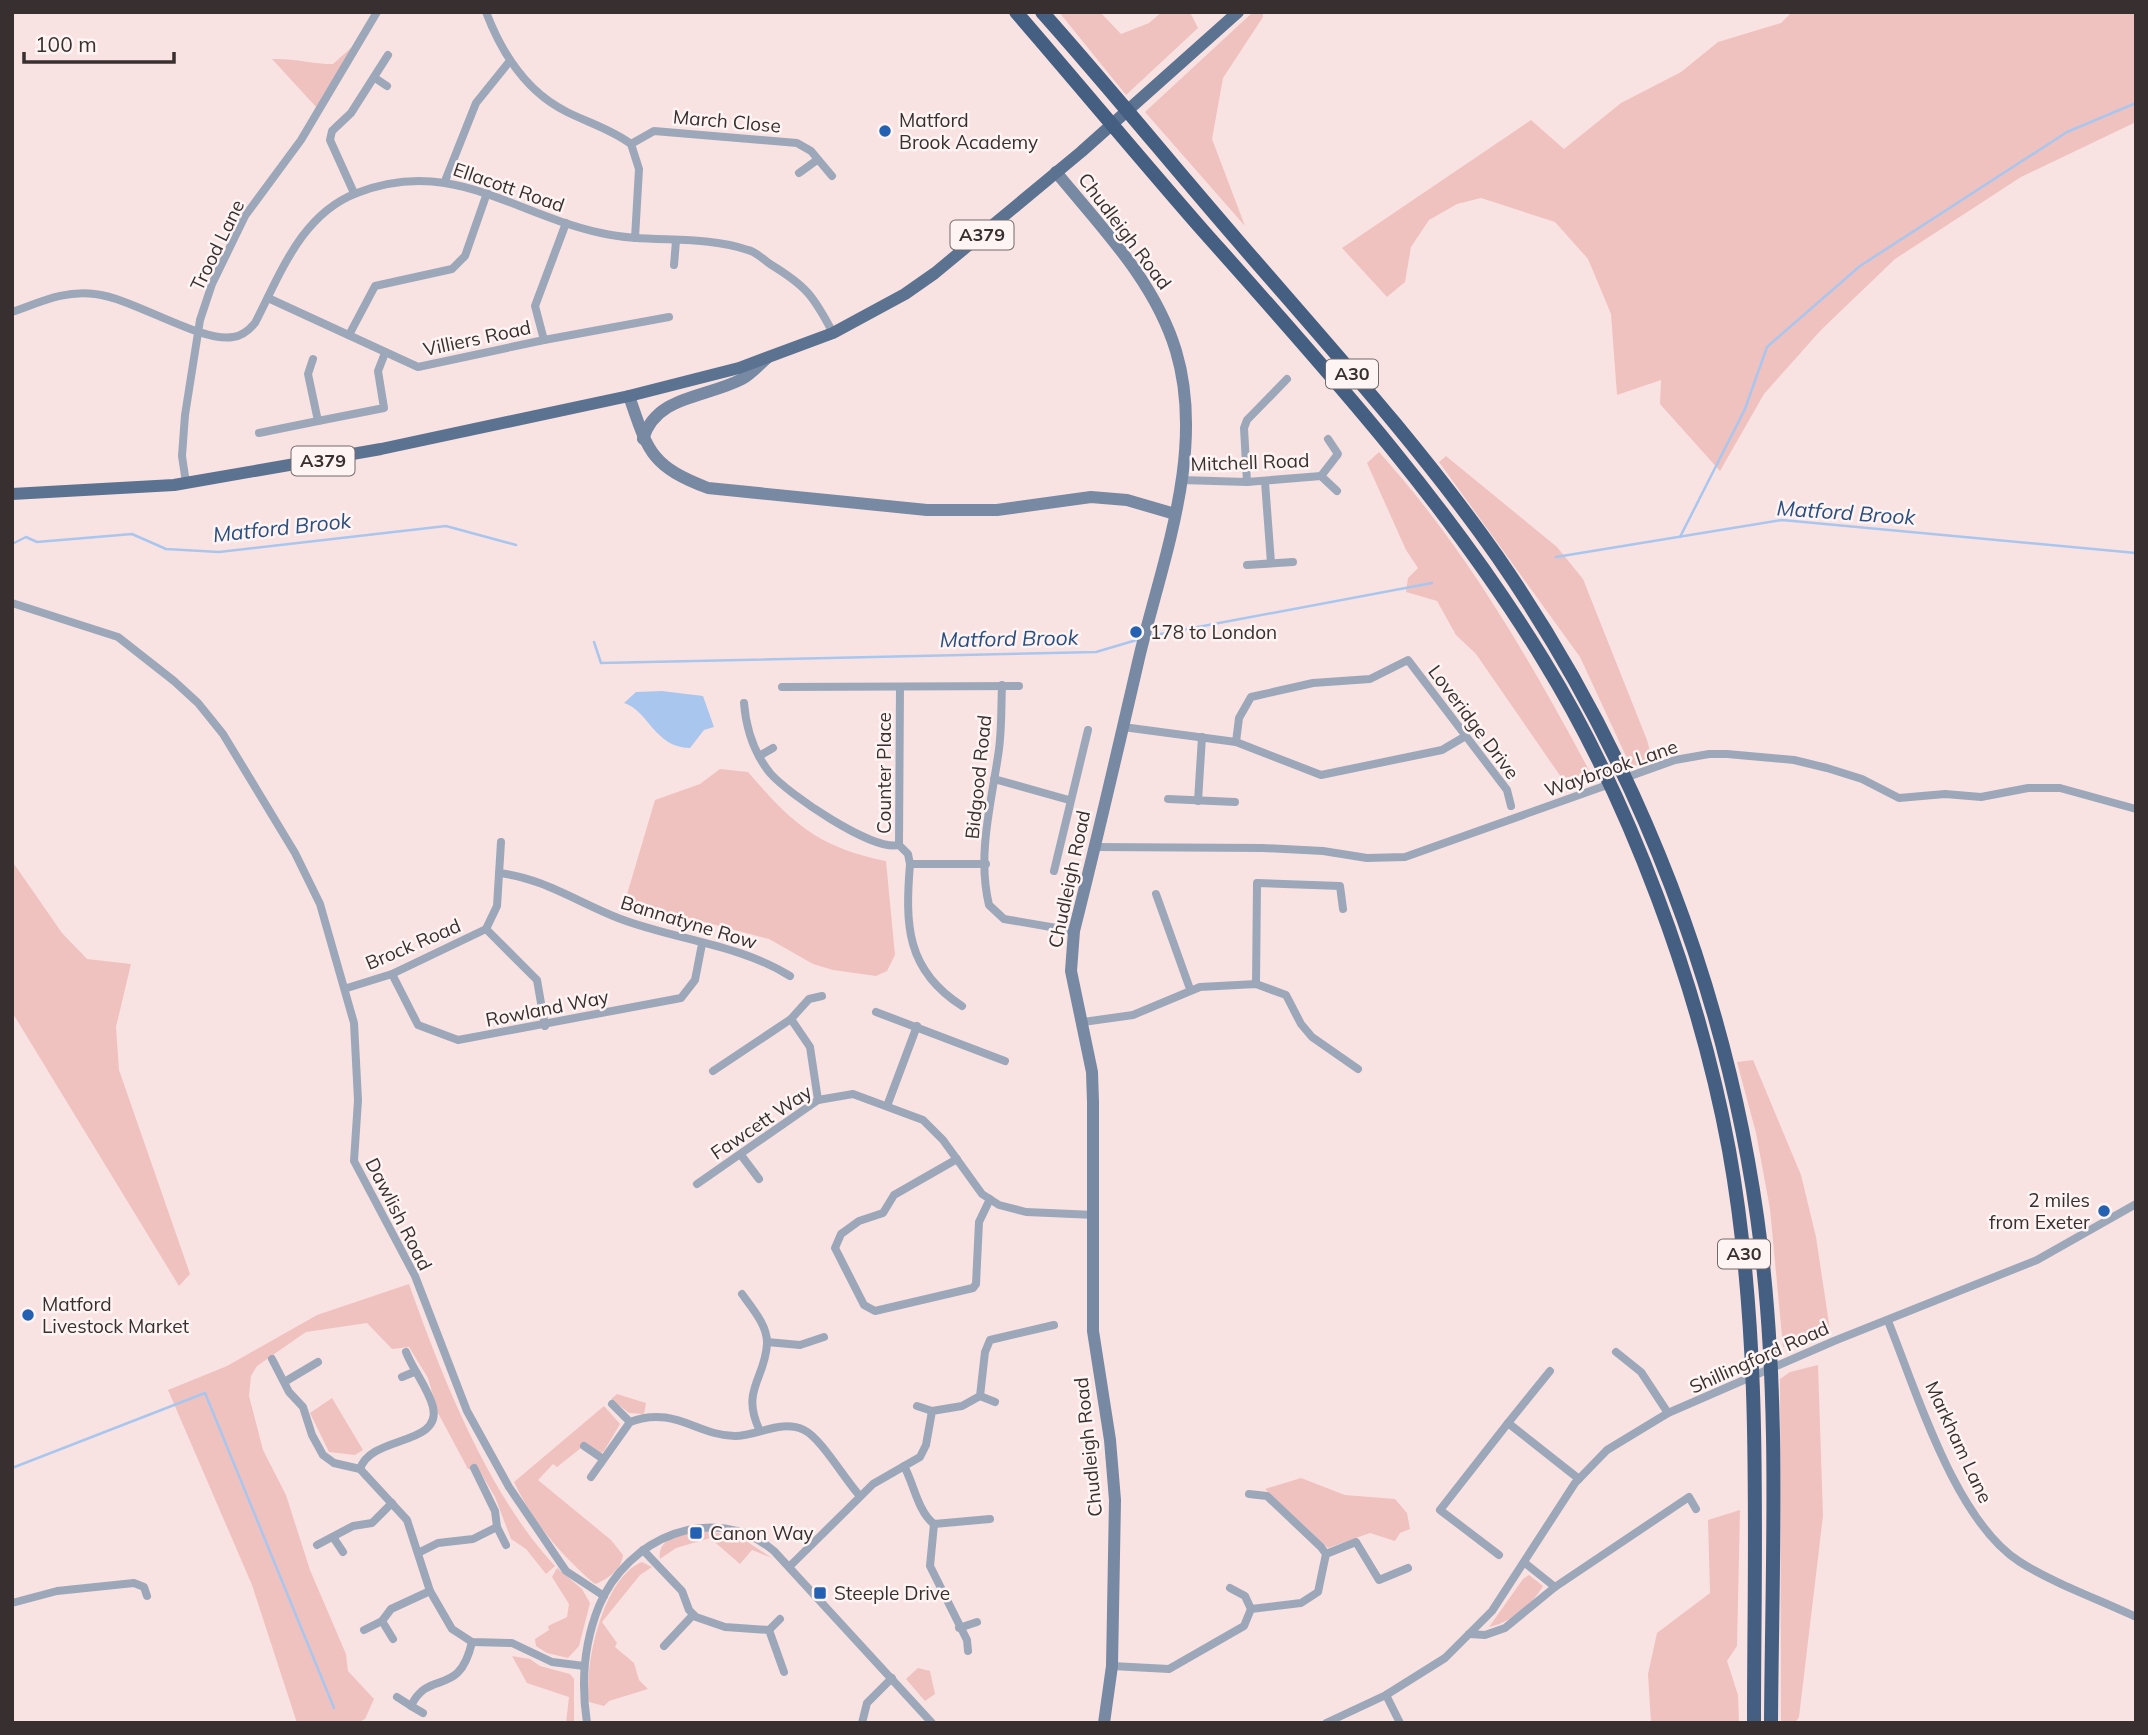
<svg xmlns="http://www.w3.org/2000/svg" width="2148" height="1735" font-family="Mulish,sans-serif">
<rect width="100%" height="100%" fill="#f9e3e2"/>
<g fill="#efc2bf">
<path d="M1059 12H1100L1121 34 1149 23 1162 12H1190L1198 28 1126 95Z"/>
<path d="M1253 12H1263V17L1223 78 1212 139 1245 226 1145 112Z"/>
<path d="M1792 12H2136V122L2021 177 1895 259 1821 330 1764 394 1720 471 1660 404 1661 380 1617 395 1611 314 1588 259 1555 222 1481 198 1457 204 1429 220 1411 247 1405 282 1387 297 1342 248 1531 120 1564 149 1621 103 1681 72 1718 42 1781 23Z"/>
<path d="M352 47 317 108 272 59C293 58 312 64 333 64Z"/>
<path d="M1379 452C1465 547 1530 660 1590 772L1573 778 1561 777 1476 654 1456 635 1437 601 1406 592 1408 578 1418 568 1406 550 1367 463Z"/>
<path d="M1446 456 1557 547 1583 579 1647 740 1651 755 1645 763 1631 767 1580 657 1439 462Z"/>
<path d="M720 769 748 772C793 824 818 847 886 861L895 955 887 971 876 976 833 970 813 964 769 939 625 901 655 800 700 784Z"/>
<path d="M12 861 62 933 87 959 131 964 116 1027 119 1070 190 1274 179 1286 12 1012Z"/>
<path d="M1753 1060 1801 1175 1816 1237 1830 1330 1783 1347 1770 1209 1756 1133 1737 1062Z"/>
<path d="M409 1284C442 1377 488 1494 555 1566L546 1574 526 1549 511 1539 495 1497 479 1470 468 1469 438 1413 428 1378 409 1347 392 1349 367 1323 306 1332 257 1366 251 1376 249 1396 263 1450 286 1495 310 1570 346 1654 348 1671 374 1699 365 1719 357 1723H297L252 1585 168 1390 227 1366 317 1315Z"/>
<path d="M1818 1365 1823 1516 1799 1717 1795 1723H1781L1780 1379 1790 1372Z"/>
<path d="M617 1394 646 1403 644 1414 629 1413 611 1399Z"/>
<path d="M332 1398 363 1450 355 1455 329 1452 310 1413Z"/>
<path d="M604 1406 620 1424 604 1451 600 1454 586 1444 557 1467 553 1464 538 1480 611 1540 623 1555C622 1569 607 1580 595 1584 563 1558 531 1519 514 1482Z"/>
<path d="M1301 1478 1345 1495 1395 1499 1407 1513 1410 1529 1400 1533 1395 1541 1370 1533 1328 1548 1265 1489Z"/>
<path d="M1740 1510 1737 1646 1727 1661 1738 1695 1739 1723H1651L1648 1674 1657 1633 1710 1593 1708 1520Z"/>
<path d="M709 1531 743 1539 772 1558 752 1550 740 1564 710 1538 676 1548 660 1559C656 1534 692 1532 709 1531Z"/>
<path d="M642 1562 652 1567 640 1575 602 1622 617 1643 615 1647 634 1663 639 1680 648 1689 609 1701 604 1706 589 1702C584 1665 603 1577 642 1562Z"/>
<path d="M557 1568 582 1589 590 1603 579 1646 568 1658 547 1653 536 1646 535 1639 549 1630 548 1626 567 1617 569 1604 552 1577Z"/>
<path d="M1529 1575 1543 1586C1532 1605 1510 1623 1489 1627L1523 1579Z"/>
<path d="M512 1656 530 1659 540 1666 570 1674 574 1679V1723H566L569 1697 527 1683Z"/>
<path d="M918 1668 930 1671 935 1694 925 1701 906 1679Z"/>
</g>
<path fill="#a9c6ee" d="M662 691 703 696 714 727 704 730 690 748C655 748 648 710 624 703L636 692Z"/>
<g fill="none" stroke-linecap="round" stroke-linejoin="round">
<g stroke="#a9c6ee" stroke-width="2.5">
<path d="M1680 537 1745 409 1767 347 1860 266 2067 132 2136 103"/>
<path d="M12 544 26 537 37 542 132 534 166 549 219 552 446 526 516 545"/>
<path d="M1556 557 1782 520 2136 553"/>
<path d="M1150 636 1432 583"/>
<path d="M594 642 601 663 1096 652 1140 639"/>
<path d="M12 1468 205 1393 334 1708"/>
</g>
<g stroke="#9ca8ba" stroke-width="8">
<path d="M486 12C502 54 526 92 567 112 589 123 611 129 631 144L639 169 635 238"/>
<path d="M375 78 387 86"/>
<path d="M631 144 654 131 797 143 811 151 832 176"/>
<path d="M799 173 817 160"/>
<path d="M445 181 476 103 509 62"/>
<path d="M354 193 330 140 332 131 351 113 388 55"/>
<path d="M674 265 676 241"/>
<path d="M268 298 418 367 544 340 535 306 566 223"/>
<path d="M12 312C41 302 64 290 95 294 133 298 201 343 233 337 242 336 249 330 255 323 280 275 301 214 357 193 451 156 513 214 601 233 648 244 702 234 748 250 756 252 763 259 770 264 806 286 813 295 833 333"/>
<path d="M349 335 375 286 452 269 465 256 487 193"/>
<path d="M544 340 669 317"/>
<path d="M318 421 384 408 378 371 385 353"/>
<path d="M259 433 318 421 308 374 313 359"/>
<path d="M1328 439 1338 454 1321 476 1337 491"/>
<path d="M1181 480 1247 482 1321 476"/>
<path d="M1247 482 1244 428 1247 420 1287 379"/>
<path d="M1265 482 1271 563"/>
<path d="M186 483 182 456 185 415 200 320 212 284 245 216 301 140 377 12"/>
<path d="M1247 565 1293 562"/>
<path d="M12 603 118 637 174 681 198 703 223 734 295 853 320 904 354 1023 358 1100 354 1161 415 1276 467 1411 509 1487 566 1571 604 1596"/>
<path d="M1002 685C1001 709 1002 733 998 756 991 804 977 856 989 905L1004 919 1074 931"/>
<path d="M782 687 1019 686"/>
<path d="M900 687 899 845 908 854 910 864H986"/>
<path d="M744 703C746 728 754 753 770 773 788 794 873 852 899 845"/>
<path d="M1123 727 1236 742 1321 775 1442 750 1464 737"/>
<path d="M1236 742 1239 718 1251 697 1313 683 1370 679 1408 660 1507 790 1511 806"/>
<path d="M759 756 773 748"/>
<path d="M994 779 1069 800"/>
<path d="M1622 779 1675 760 1709 754H1727L1794 760 1827 768 1862 779 1899 798 1945 794 1981 797 2028 788H2060L2136 809"/>
<path d="M1168 799 1235 802"/>
<path d="M1198 801 1202 737"/>
<path d="M1095 847 1263 848 1323 851 1367 858 1405 857 1610 784"/>
<path d="M910 864C905 925 906 970 962 1006"/>
<path d="M1054 871 1088 730"/>
<path d="M499 873C543 878 577 902 618 918 675 940 739 944 790 976"/>
<path d="M1156 894 1190 989"/>
<path d="M486 929 537 980 545 1026"/>
<path d="M392 974 418 1025 458 1040 681 998 695 980 702 944"/>
<path d="M1256 984 1257 883 1340 886 1343 909"/>
<path d="M347 988 392 974 486 929 497 906 501 842"/>
<path d="M876 1012 1005 1061"/>
<path d="M791 1019 810 1047 818 1100"/>
<path d="M1083 1022 1133 1015 1200 987 1256 984 1286 995 1301 1024 1312 1037 1358 1069"/>
<path d="M713 1071 791 1019 809 999 822 996"/>
<path d="M887 1106 917 1026"/>
<path d="M741 1155 759 1179"/>
<path d="M957 1159 894 1195 883 1213 859 1221 841 1234 835 1248 864 1305 875 1311 973 1288 976 1284 979 1222 990 1199"/>
<path d="M697 1184 818 1100 853 1094 923 1120 943 1140 982 1194 999 1205 1026 1212 1095 1215"/>
<path d="M742 1294C752 1308 768 1326 767 1344 765 1379 741 1390 759 1429"/>
<path d="M1888 1321C1916 1390 1955 1521 2020 1562 2055 1584 2098 1599 2136 1617"/>
<path d="M767 1342 800 1345 824 1337"/>
<path d="M1616 1352 1641 1372 1668 1413"/>
<path d="M272 1359 289 1392 303 1407 312 1435 323 1455 334 1463 360 1469 407 1520 430 1591 452 1629 472 1642 512 1643 552 1662 584 1666"/>
<path d="M402 1377 414 1372"/>
<path d="M286 1381 318 1362"/>
<path d="M980 1396 995 1402"/>
<path d="M612 1404 630 1422C674 1405 698 1436 735 1436 758 1436 781 1419 804 1430 821 1438 845 1480 860 1496"/>
<path d="M917 1406 932 1411"/>
<path d="M1508 1423 1550 1371"/>
<path d="M584 1446 603 1459"/>
<path d="M904 1466C914 1484 918 1512 934 1524"/>
<path d="M360 1469C371 1435 442 1446 433 1407 428 1388 413 1370 406 1352"/>
<path d="M591 1477 630 1422"/>
<path d="M934 1524 930 1566 967 1640 968 1651"/>
<path d="M934 1524 990 1519"/>
<path d="M497 1527 506 1545"/>
<path d="M333 1537 343 1552"/>
<path d="M317 1545 353 1526 372 1523 392 1503"/>
<path d="M643 1550 682 1591 689 1610 696 1617 725 1627 769 1630 784 1672"/>
<path d="M420 1552 438 1543 473 1539 497 1527 495 1511 474 1468"/>
<path d="M1326 1554 1356 1542 1379 1580 1408 1568"/>
<path d="M1499 1555 1440 1510 1508 1423 1579 1479"/>
<path d="M1525 1563 1555 1587"/>
<path d="M789 1567 873 1484 920 1457 926 1445 932 1411 962 1406 980 1396 985 1352 990 1340 1054 1325"/>
<path d="M1230 1588 1245 1596 1251 1609"/>
<path d="M12 1603 57 1591 134 1583 144 1587 147 1596"/>
<path d="M382 1621 393 1639"/>
<path d="M959 1628 977 1622"/>
<path d="M364 1630 382 1621 391 1609 430 1591"/>
<path d="M769 1630 780 1619"/>
<path d="M1469 1634 1485 1635 1505 1628 1555 1587 1689 1497 1696 1509"/>
<path d="M664 1646 693 1615"/>
<path d="M1112 1666 1169 1669 1244 1626 1251 1609 1301 1603 1318 1592 1326 1554 1321 1547 1267 1496 1249 1494"/>
<path d="M1386 1695 1400 1723"/>
<path d="M397 1697 411 1706C429 1668 459 1699 472 1642"/>
<path d="M411 1706 423 1713"/>
<path d="M587 1723C581 1684 584 1643 599 1606 627 1538 713 1500 774 1551L932 1723"/>
<path d="M862 1723 867 1703 892 1678"/>
<path d="M1326 1723 1386 1695 1445 1658 1492 1611 1575 1483 1607 1450 1668 1413 1834 1341 2037 1260 2136 1204"/>
</g>
<g stroke="#7789a3" stroke-width="12">
<path d="M1056 172C1101 227 1155 281 1176 351 1206 451 1162 561 1139 658 1118 749 1097 840 1074 931L1071 971 1092 1072 1093 1102V1331L1110 1440 1115 1500 1112 1666 1104 1723"/>
<path d="M629 396C648 451 650 466 708 488L927 510H997L1091 497 1127 500 1175 514"/>
<path d="M643 439C656 395 706 398 742 379 751 374 759 365 767 358"/>
</g>
<path stroke="#5c7291" stroke-width="12" d="M12 494 174 485 381 449 629 396 739 368 833 333 905 294 935 273 1081 152 1238 12"/>
<g stroke="#455f82" stroke-width="14">
<path d="M1016 12C1080 86 1142 161 1206 234 1327 370 1449 505 1544 661 1630 801 1699 988 1729 1150 1763 1339 1754 1532 1754 1723"/>
<path d="M1042 12C1109 87 1172 165 1238 241 1326 343 1419 445 1497 556 1639 761 1731 999 1761 1247 1780 1404 1772 1565 1771 1723"/>
</g>
</g>
<g fill="#2461b3" stroke="#fdf4f3" stroke-width="2.5">
<circle cx="885" cy="131" r="7"/>
<circle cx="1136" cy="632" r="7"/>
<circle cx="2104" cy="1211" r="7"/>
<circle cx="28" cy="1315" r="7"/>
<rect x="689" y="1526" width="14" height="14" rx="3.5"/>
<rect x="813" y="1586" width="14" height="14" rx="3.5"/>
</g>
<g text-anchor="middle" stroke-width="5" stroke-linejoin="round" paint-order="stroke">
<g fill="#fdf4f3" stroke="#736b6a" stroke-width="2">
<rect x="950.5" y="220.5" width="63" height="29" rx="5"/>
<rect x="1326" y="359.5" width="52" height="29" rx="5"/>
<rect x="291.5" y="446.5" width="63" height="29" rx="5"/>
<rect x="1718" y="1239.5" width="52" height="29" rx="5"/>
</g>
<g font-size="18" font-weight="bold" fill="#383030">
<text x="982" y="241">A379</text>
<text x="1352" y="380">A30</text>
<text x="323" y="467">A379</text>
<text x="1744" y="1260">A30</text>
</g>
<g font-size="19" fill="#383030" stroke="#fdf4f3" text-anchor="start">
<text x="899" y="127">Matford<tspan x="899" dy="22">Brook Academy</tspan></text>
<text x="1150" y="639">178 to London</text>
<text x="2090" y="1207" text-anchor="end">2 miles<tspan x="2090" dy="22">from Exeter</tspan></text>
<text x="42" y="1311">Matford<tspan x="42" dy="22">Livestock Market</tspan></text>
<text x="710" y="1540">Canon Way</text>
<text x="834" y="1600">Steeple Drive</text>
</g>
<g font-size="19" fill="#383030" stroke="#fdf4f3">
<text transform="translate(727 121) rotate(5)" y="7">March Close</text>
<text transform="translate(509 187) rotate(19)" y="7">Ellacott Road</text>
<text transform="translate(1125 231) rotate(53)" y="7">Chudleigh Road</text>
<text transform="translate(217 245) rotate(-64)" y="7">Trood Lane</text>
<text transform="translate(477 338) rotate(-12)" y="7">Villiers Road</text>
<text transform="translate(1250 462) rotate(-2)" y="7">Mitchell Road</text>
<text transform="translate(1474 722) rotate(53)" y="7">Loveridge Drive</text>
<text transform="translate(1611 768) rotate(-19)" y="7">Waybrook Lane</text>
<text transform="translate(884 773) rotate(-90)" y="7">Counter Place</text>
<text transform="translate(978 777) rotate(-84)" y="7">Bidgood Road</text>
<text transform="translate(1069 879) rotate(-78)" y="7">Chudleigh Road</text>
<text transform="translate(689 922) rotate(17)" y="7">Bannatyne Row</text>
<text transform="translate(413 944) rotate(-23)" y="7">Brock Road</text>
<text transform="translate(547 1008) rotate(-11)" y="7">Rowland Way</text>
<text transform="translate(761 1122) rotate(-34)" y="7">Fawcett Way</text>
<text transform="translate(399 1214) rotate(63)" y="7">Dawlish Road</text>
<text transform="translate(1759 1357) rotate(-24)" y="7">Shillingford Road</text>
<text transform="translate(1959 1442) rotate(65)" y="7">Markham Lane</text>
<text transform="translate(1088 1447) rotate(-96)" y="7">Chudleigh Road</text>
</g>
<g font-size="21" font-style="italic" fill="#294e81" stroke="#fdf4f3">
<text transform="translate(1846 513) rotate(4)" y="7">Matford Brook</text>
<text transform="translate(282 528) rotate(-6)" y="7">Matford Brook</text>
<text transform="translate(1009 639) rotate(-1)" y="7">Matford Brook</text>
</g>
</g>
<rect width="2148" height="1735" fill="none" stroke="#383030" stroke-width="28"/>
<path d="M24 52v10h150v-10" fill="none" stroke="#383030" stroke-width="3.5"/>
<text x="35" y="52" font-size="21" fill="#383030" stroke="#fdf4f3" stroke-width="5" paint-order="stroke">100 m</text>
</svg>
